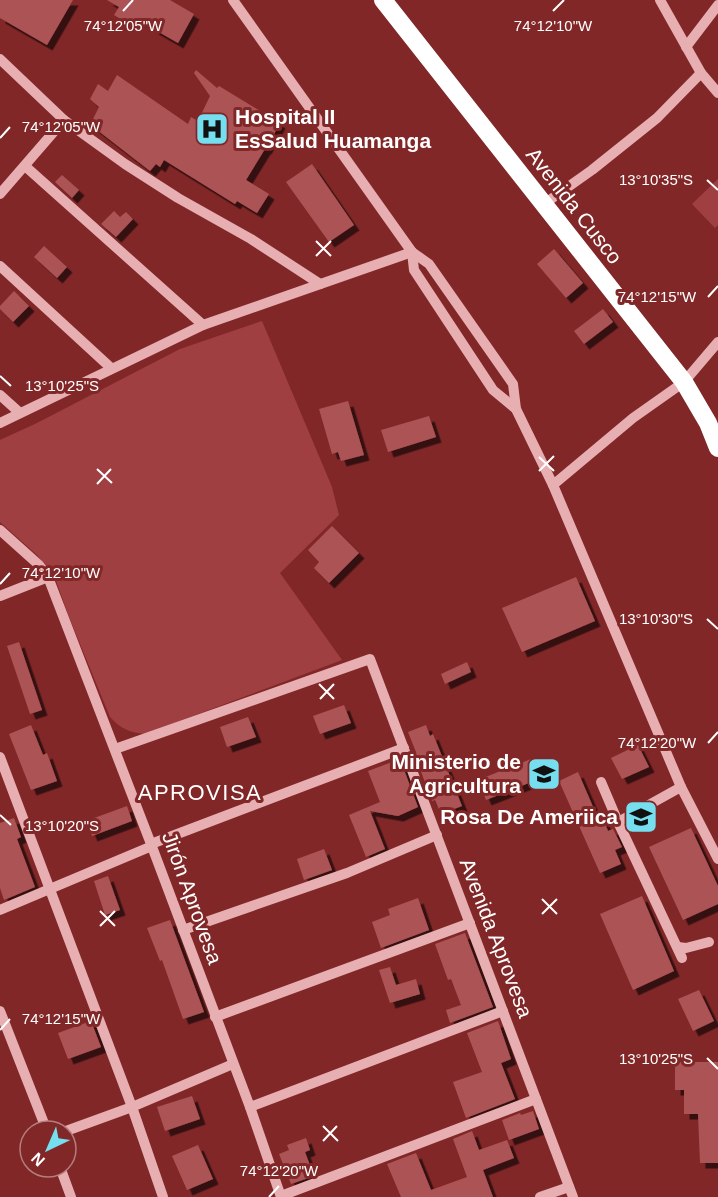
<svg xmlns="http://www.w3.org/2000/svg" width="718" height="1197" viewBox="0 0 718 1197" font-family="Arial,sans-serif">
<defs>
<filter id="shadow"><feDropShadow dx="5.5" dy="5.5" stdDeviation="0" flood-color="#0009"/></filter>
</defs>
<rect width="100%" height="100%" fill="#822728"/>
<g fill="#a03f41">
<polygon points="718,179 718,225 715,228 692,204"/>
<path d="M262,321L332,487L339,515L280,573L342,660L145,734C129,732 121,729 110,717L69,617L54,575L37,555L0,522V440L37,423L180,349Z"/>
</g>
<g fill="#ac5355" filter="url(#shadow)">
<polygon points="0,0 73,0 47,45 0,18"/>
<polygon points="107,0 170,0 194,14 178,43 136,19 132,26 114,15 119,7"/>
<polygon points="196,70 217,88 219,86 280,123 266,149 265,149 246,180 269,194 257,213 237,201 235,204 164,160 160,167 156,164 150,171 92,126 92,121 99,107 90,99 98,84 108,91 117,75 188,124 191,117 198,121 210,96 194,73"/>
<polygon points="312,164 354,225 329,242 286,182"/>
<polygon points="62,175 79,190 72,198 55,182"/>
<polygon points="114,211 120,217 126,212 133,219 116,237 101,224"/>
<polygon points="44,246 67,267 57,278 34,257"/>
<polygon points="554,249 583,283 566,298 537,264"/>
<polygon points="14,291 29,306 13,322 0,309 0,306"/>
<polygon points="603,309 613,322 584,344 574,331"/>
<polygon points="348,401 364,455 341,461 338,452 332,454 319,409"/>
<polygon points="429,416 436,437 388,452 381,430"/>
<polygon points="332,526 359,553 329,583 314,568 319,562 308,550"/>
<polygon points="576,577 595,621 522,652 502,608"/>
<polygon points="19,642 42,710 30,714 7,646"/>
<polygon points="467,662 471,672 445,684 441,674"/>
<polygon points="344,705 351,723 320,734 313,716"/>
<polygon points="248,717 256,737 227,747 220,727"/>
<polygon points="31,725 43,755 47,753 57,781 31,790 9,734"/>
<polygon points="426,725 430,736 433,734 462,806 441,814 435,800 432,801 414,753 416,752 408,732"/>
<polygon points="638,745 649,767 622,779 611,758"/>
<polygon points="400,759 418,807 398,816 370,811 385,849 366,857 349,815 380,802 368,771"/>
<polygon points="531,759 539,779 486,800 478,780"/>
<polygon points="578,772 597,816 599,815 601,819 603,818 608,831 613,829 622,847 615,850 621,864 600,873 559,781"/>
<polygon points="127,806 132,821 92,836 86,821"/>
<polygon points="14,818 21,837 17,839 35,887 4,900 0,888 0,823"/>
<polygon points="691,828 718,886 718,904 683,920 649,847"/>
<polygon points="324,849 332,870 304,880 297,859"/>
<polygon points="108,876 120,910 105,915 94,881"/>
<polygon points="642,896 674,971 633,990 600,914"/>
<polygon points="418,898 429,930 381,948 372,922 390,915 388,909"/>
<polygon points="170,920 204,1012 183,1019 162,960 160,961 147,928"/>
<polygon points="465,933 493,1007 450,1023 446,1010 461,1005 451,979 448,980 435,944"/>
<polygon points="390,967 396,985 416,979 420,994 390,1003 379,970"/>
<polygon points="699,990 714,1021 693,1031 678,999"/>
<polygon points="91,1021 101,1047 68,1059 58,1033"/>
<polygon points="498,1021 511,1059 501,1063 515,1099 466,1118 453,1082 482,1072 467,1033"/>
<polygon points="675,1062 718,1062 718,1163 700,1163 698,1114 684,1114 684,1090 675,1090"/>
<polygon points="192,1096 200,1119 165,1131 157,1107"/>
<polygon points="533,1111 539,1129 509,1140 502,1120 520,1113 521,1115"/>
<polygon points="472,1131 479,1150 507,1140 514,1158 483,1170 493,1197 401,1197 387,1164 416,1153 431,1190 467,1177 453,1139"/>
<polygon points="306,1138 310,1150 305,1152 314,1176 291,1184 279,1154 289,1150 287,1145"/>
<polygon points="198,1145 213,1179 187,1190 172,1156"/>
</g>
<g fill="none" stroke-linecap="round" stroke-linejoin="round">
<g stroke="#e7afb1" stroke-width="10">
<polyline points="233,0 412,252 429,264 513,384 516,409 553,485 681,787 718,859"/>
<polyline points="660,0 701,73 718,93"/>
<polyline points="686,47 718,5"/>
<polyline points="0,59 64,120 125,164 178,198 251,239 320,284"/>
<polyline points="25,166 203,325"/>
<polyline points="0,194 64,120"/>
<polyline points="544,204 592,170 657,118 701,73"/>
<polyline points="412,252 414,270 493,390 516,409"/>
<polyline points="0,266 111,368"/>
<polyline points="0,395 20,413"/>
<polyline points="0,423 203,325 412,252"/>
<polyline points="553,485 633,418 684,382 718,342"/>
<polyline points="0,530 39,565 48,577 151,844 250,1107 281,1197"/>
<polyline points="0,596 48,577"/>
<polyline points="115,749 370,659 573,1197"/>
<polyline points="0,757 132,1107 163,1197"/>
<polyline points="601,782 618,822 682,958"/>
<polyline points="618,822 681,787"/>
<polyline points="151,844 404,748"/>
<polyline points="0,910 152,846"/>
<polyline points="183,930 347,873 437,835"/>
<polyline points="678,947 686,948 709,942"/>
<polyline points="0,1011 47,1131"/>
<polyline points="215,1017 470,923"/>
<polyline points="250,1107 503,1011"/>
<polyline points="66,1131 132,1107 233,1064"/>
<polyline points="60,1167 71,1197"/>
<polyline points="281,1196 536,1099"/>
<polyline points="540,1197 569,1187"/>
</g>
<polyline stroke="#fff" stroke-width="18" points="383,0 684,382 708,423 718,448"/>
</g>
<path fill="none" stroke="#fff" stroke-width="2" d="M123,11L133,0M553,11L564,0M0,138L10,127M707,180L718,190M316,241L331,256M316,256L331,241M708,297L718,286M0,376L11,386M539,457L554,471M97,469L112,483M539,471L554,456M97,484L111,469M0,584L10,573M707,619L718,629M319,684L334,699M320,699L334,684M708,743L718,732M0,815L11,825M542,899L557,914M100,911L115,926M542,914L557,899M100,926L115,911M0,1030L10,1019M707,1058L718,1069M323,1126L338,1141M323,1141L337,1126M269,1197L279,1186"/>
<defs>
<symbol id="hospital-square" viewBox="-11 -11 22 22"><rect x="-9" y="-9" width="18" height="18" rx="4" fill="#75deef" stroke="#822728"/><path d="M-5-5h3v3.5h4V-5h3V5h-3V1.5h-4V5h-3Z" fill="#111"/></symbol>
<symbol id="school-square" viewBox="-11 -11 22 22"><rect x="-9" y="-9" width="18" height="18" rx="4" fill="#75deef" stroke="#822728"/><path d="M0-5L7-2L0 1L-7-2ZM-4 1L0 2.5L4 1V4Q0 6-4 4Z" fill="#111"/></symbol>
</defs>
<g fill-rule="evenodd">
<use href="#hospital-square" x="193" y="110" width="38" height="38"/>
<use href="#school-square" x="525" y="755" width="38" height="38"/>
<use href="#school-square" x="622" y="798" width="38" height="38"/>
</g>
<g text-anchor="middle" stroke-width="6" stroke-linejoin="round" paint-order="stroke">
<g font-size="21" font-weight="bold" fill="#fff" stroke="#822728" text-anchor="end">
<text x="235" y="124" text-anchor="start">Hospital II<tspan x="235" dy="24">EsSalud Huamanga</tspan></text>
<text x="521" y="769">Ministerio de<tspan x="521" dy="24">Agricultura</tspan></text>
<text x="618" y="824">Rosa De Ameriica</text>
</g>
<g font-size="21" fill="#fff" stroke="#822728">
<text transform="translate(574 206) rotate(52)" y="7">Avenida Cusco</text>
<text transform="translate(192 898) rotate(70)" y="7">Jirón Aprovesa</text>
<text transform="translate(496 938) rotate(69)" y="7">Avenida Aprovesa</text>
</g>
<g font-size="22" letter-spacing="1.5" fill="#fff" stroke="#822728">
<text x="200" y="800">APROVISA</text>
</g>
</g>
<g font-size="15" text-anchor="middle" fill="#fff" stroke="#822728" stroke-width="6" stroke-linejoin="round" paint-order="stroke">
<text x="123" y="31">74°12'05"W</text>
<text x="553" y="31">74°12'10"W</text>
<text x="61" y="132">74°12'05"W</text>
<text x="656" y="185">13°10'35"S</text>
<text x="657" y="302">74°12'15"W</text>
<text x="62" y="391">13°10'25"S</text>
<text x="61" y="578">74°12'10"W</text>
<text x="656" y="624">13°10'30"S</text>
<text x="657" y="748">74°12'20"W</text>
<text x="62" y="831">13°10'20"S</text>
<text x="61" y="1024">74°12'15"W</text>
<text x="656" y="1064">13°10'25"S</text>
<text x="279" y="1176">74°12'20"W</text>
</g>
<g transform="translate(48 1149) rotate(224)"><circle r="28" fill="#822728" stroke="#b47d7e" stroke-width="1.5"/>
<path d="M0-4.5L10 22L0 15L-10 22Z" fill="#75deef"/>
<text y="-9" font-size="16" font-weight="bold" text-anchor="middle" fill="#ffffff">N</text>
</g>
</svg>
